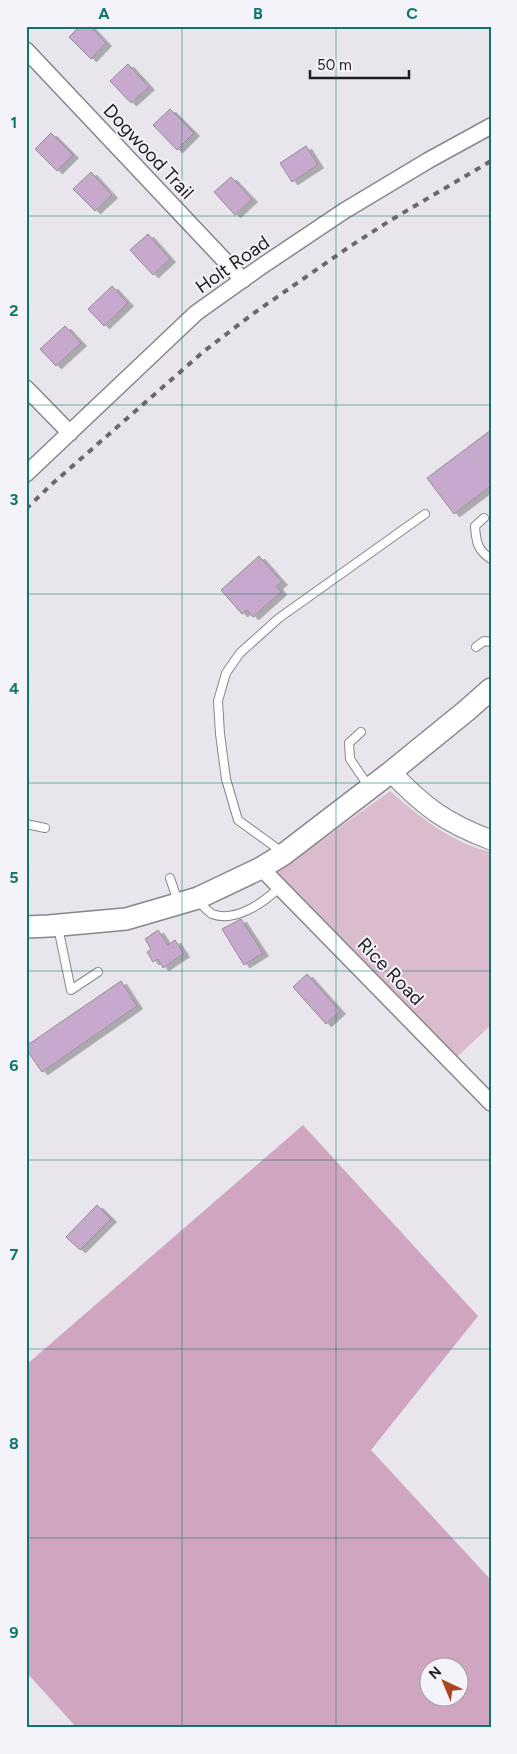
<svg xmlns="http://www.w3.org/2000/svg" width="517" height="1754" viewBox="0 0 517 1754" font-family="Figtree,sans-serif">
<defs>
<filter id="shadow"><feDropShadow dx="5.5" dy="3" stdDeviation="0" flood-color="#0004"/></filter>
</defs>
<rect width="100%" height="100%" fill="#e8e6ec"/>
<path fill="#dbbccf" d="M390,791C420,817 451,843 491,852V1025L457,1057L276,873Z"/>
<path fill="#d0a5c0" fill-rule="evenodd" d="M303,1125L478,1316L371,1450L491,1580V1728H77L26,1672V1365ZM430,1666H460V1696H430Z"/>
<g fill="#c8a9ce" stroke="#938e93" filter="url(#shadow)">
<polygon points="80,26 90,26 106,43 91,59 69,37"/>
<polygon points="128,64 149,87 131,103 110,81"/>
<polygon points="170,109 194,133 177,150 153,125"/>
<polygon points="51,133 73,155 57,171 35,149"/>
<polygon points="306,146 318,165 292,182 280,163"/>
<polygon points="91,172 112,195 95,211 73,189"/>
<polygon points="231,177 252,199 235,215 214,192"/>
<polygon points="148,234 170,259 153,275 130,250"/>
<polygon points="112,286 128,303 104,326 88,309"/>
<polygon points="65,326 81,343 56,366 40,349"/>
<polygon points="491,430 491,486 454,514 427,478"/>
<polygon points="259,556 282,582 277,586 281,592 253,617 247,610 242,614 221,590"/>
<polygon points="241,919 263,953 244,965 222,929"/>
<polygon points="158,930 168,945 175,940 184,954 163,968 158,959 153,962 147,952 151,949 145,939"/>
<polygon points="307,974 340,1011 326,1024 293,987"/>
<polygon points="121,981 137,1006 42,1072 26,1049 26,1046"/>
<polygon points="97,1205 111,1219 80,1250 66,1237"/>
</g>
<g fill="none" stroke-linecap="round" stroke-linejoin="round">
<defs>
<g id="service">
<path d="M484,518L475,526C476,541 477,550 491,559"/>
<polyline points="476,647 484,641 491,642"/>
<polyline points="361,732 349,743 350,759 369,787"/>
<polyline points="26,824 45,828"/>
<polyline points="282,852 238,820 226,779 220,734 218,701 226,673 240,653 279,618 425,514"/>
<polyline points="170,878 178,902"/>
<path d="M197,900C202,904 207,911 212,914C236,923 264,902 280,887"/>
<polyline points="58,927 71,990 98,972"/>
</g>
<g id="minor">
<polyline points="26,50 243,280"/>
<polyline points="26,388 70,433"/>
<polyline points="26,474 196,313 262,266 344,211 429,160 491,126"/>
<polyline points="261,868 491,1103"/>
</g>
<path id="tertiary" d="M391,772C424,807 446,823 491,840"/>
<polyline id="secondary" points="26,927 49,926 126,919 198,898 261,868 284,854 391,772 466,711 491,689"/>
</defs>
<use href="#service" stroke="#88868c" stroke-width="10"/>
<use href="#minor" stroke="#88868c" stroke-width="18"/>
<use href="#tertiary" stroke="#88868c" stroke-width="21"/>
<use href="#secondary" stroke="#88868c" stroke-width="24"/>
<use href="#service" stroke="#fff" stroke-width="8"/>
<use href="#minor" stroke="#fff" stroke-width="15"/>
<use href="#tertiary" stroke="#fff" stroke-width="19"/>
<use href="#secondary" stroke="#fff" stroke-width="21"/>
<polyline stroke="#6a686c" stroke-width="4" stroke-dasharray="6 6" stroke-linecap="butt" points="26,509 52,484 203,352 254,313 349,247 391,220 491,161"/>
</g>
<path fill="none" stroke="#0f766e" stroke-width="1" stroke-opacity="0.55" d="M182,26V1728M336,26V1728M26,216H491M26,405H491M26,594H491M26,783H491M26,971H491M26,1160H491M26,1349H491M26,1538H491"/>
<g text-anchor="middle" stroke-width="4" stroke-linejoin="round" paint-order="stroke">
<g font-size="19" fill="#1f1e21" stroke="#f5f3fa">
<text transform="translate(149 151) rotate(47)" y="7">Dogwood Trail</text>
<text transform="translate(232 264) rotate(-35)" y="7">Holt Road</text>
<text transform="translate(391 971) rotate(46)" y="7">Rice Road</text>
</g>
</g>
<rect width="517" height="1754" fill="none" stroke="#f5f3fa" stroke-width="55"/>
<g transform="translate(444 1682) rotate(316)"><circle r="24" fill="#f5f3fa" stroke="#9f9ea3"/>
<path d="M0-4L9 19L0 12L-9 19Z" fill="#ac451e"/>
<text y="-8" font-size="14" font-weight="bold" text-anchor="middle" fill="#1f1e21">N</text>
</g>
<path d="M310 70v8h99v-8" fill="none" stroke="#1f1e21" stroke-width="2.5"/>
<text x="317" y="70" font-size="15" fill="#1f1e21" stroke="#f5f3fa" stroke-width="4" paint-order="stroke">50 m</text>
<rect x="28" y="28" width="462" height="1698" fill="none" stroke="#0f766e" stroke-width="2"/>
<g font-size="16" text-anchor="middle" font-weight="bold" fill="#0f766e">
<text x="104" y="19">A</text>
<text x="258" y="19">B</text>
<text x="412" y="19">C</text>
<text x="14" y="128">1</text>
<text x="14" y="316">2</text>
<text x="14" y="505">3</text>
<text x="14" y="694">4</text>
<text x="14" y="883">5</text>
<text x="14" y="1071">6</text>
<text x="14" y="1260">7</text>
<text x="14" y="1449">8</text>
<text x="14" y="1638">9</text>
</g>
</svg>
